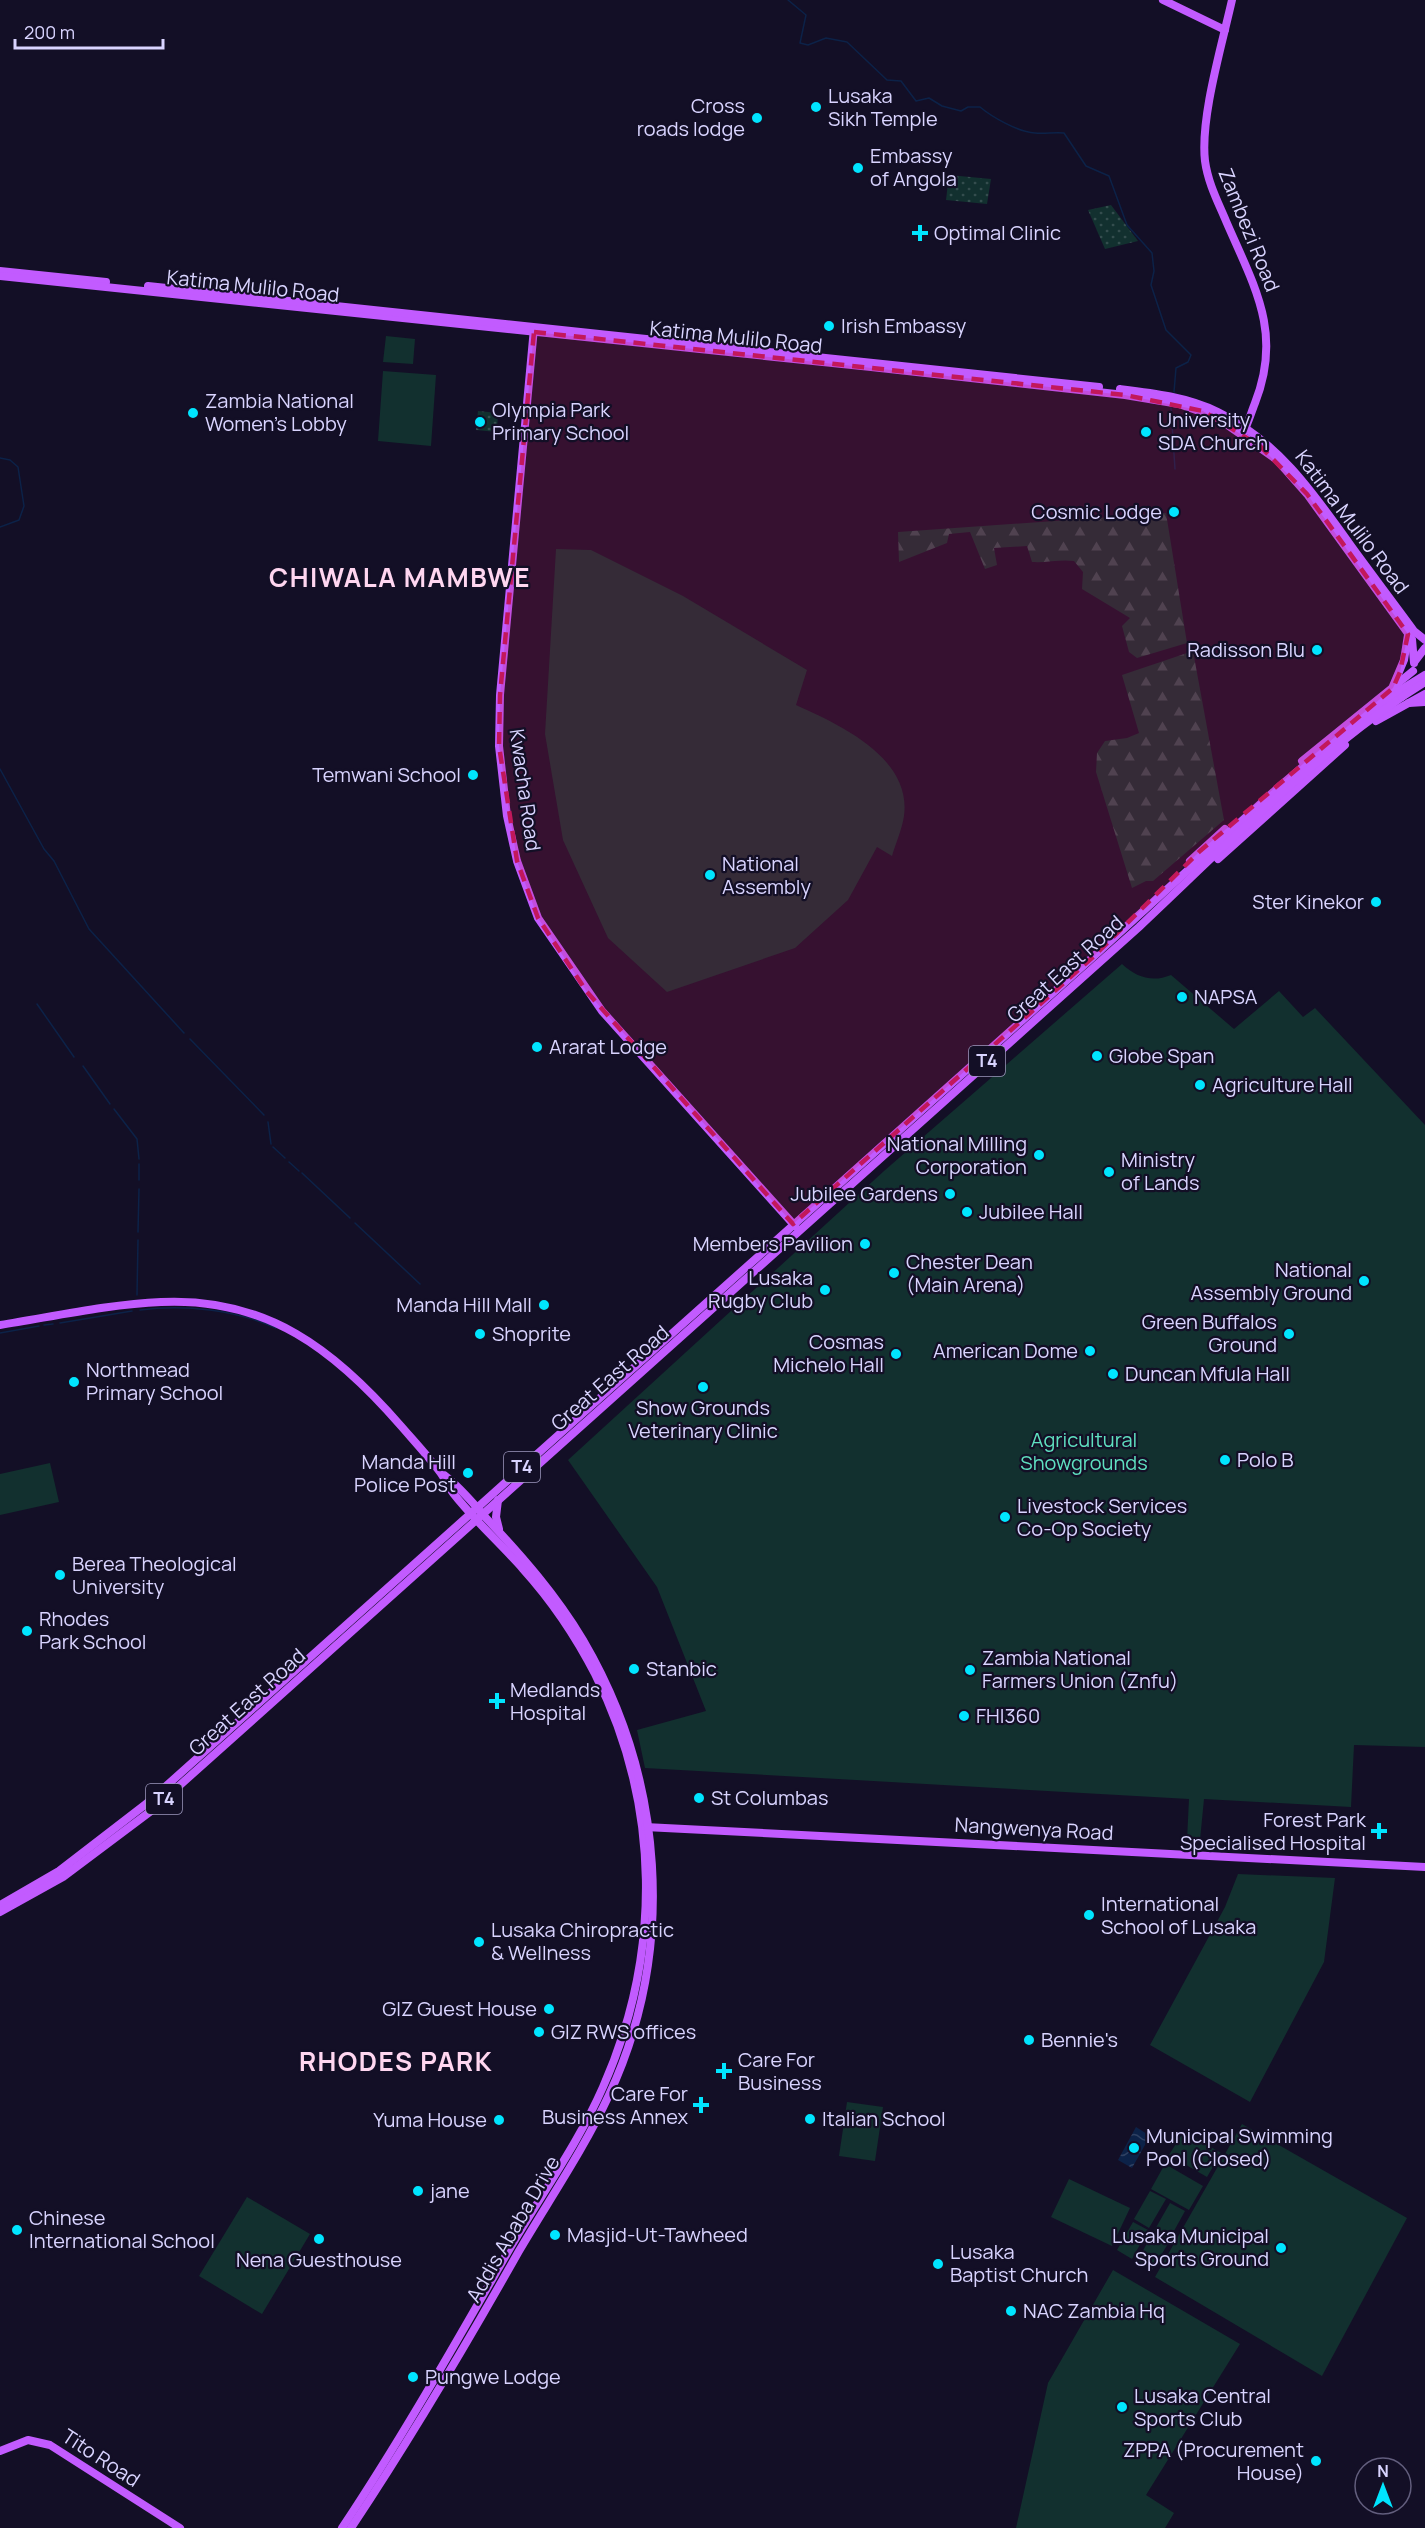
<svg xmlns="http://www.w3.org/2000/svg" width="1425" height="2528" viewBox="0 0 1425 2528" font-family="Manrope,sans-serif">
<defs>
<pattern id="grass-dots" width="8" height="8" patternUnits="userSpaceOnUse" patternTransform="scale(1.5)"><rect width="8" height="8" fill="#12302f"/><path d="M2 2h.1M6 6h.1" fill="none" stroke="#344d4e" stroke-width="1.8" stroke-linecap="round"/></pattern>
<pattern id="forest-firs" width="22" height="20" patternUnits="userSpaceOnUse" patternTransform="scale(1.5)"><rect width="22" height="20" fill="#12302f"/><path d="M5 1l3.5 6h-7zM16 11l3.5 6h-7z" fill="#344d4e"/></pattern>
<pattern id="water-waves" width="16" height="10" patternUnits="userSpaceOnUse" patternTransform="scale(1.5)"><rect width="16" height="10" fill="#0c2248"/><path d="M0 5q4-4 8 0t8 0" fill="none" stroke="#2f4163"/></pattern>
</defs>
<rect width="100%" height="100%" fill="#130f26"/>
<g fill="url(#grass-dots)">
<polygon points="949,175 991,179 987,204 946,200"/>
<polygon points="1111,205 1138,241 1105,249 1088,210"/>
<polygon points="478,411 498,413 497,432 476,430"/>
</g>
<g fill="url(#forest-firs)">
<path d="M1166,513L1187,643L1137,658L1129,652L1122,626L1130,618L1082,589L1083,572L1074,561C1060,559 1047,563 1032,562L1027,546L994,548L997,565L985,569L970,532L949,534L947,543L899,562L898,532Z"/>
<polygon points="1193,651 1224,820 1153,881 1146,881 1132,888 1096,772 1097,753 1105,741 1127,738 1139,733 1122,675"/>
</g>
<g fill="#12302f">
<polygon points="386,336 415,339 413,364 383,362"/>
<polygon points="383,371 436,375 431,446 378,441"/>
<path d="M556,549L591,550L683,596L807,670L796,705C838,724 912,757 904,816C902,829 896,843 892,856L877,847L848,900L795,948L667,992L608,938L563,840L545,734Z"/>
<path d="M1122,964C1136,977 1152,983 1171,975L1234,1029L1279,991L1303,1017L1315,1008L1425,1125V1747L1354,1745L1351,1807L1204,1799L1200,1840H1187L1189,1799L645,1768L637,1730L706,1711L657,1587L568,1460L884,1171Z"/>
<polygon points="50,1463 59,1502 0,1515 0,1474"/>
<polygon points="1238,1874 1335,1878 1324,1962 1250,2102 1150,2045 1225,1907"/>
<polygon points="847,2102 883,2107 875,2161 839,2156"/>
<polygon points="1242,2124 1407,2218 1322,2376 1155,2277"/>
<polygon points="1184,2131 1221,2153 1207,2177 1169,2155"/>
<polygon points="1165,2164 1203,2186 1189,2210 1151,2189"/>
<polygon points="1069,2179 1130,2208 1112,2246 1051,2217"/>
<polygon points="1150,2191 1166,2199 1149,2228 1134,2219"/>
<polygon points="247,2197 310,2234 262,2314 199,2276"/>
<polygon points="1170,2203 1185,2211 1169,2240 1154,2231"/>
<polygon points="1133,2222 1148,2230 1132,2259 1117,2250"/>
<polygon points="1153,2233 1169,2242 1152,2270 1137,2261"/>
<polygon points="1113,2270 1240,2344 1146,2495 1174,2513 1165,2528 1016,2528 1048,2383"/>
</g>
<polygon fill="url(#water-waves)" points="1136,2127 1150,2136 1132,2168 1118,2160"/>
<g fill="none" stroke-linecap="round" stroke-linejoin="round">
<g stroke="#0c2248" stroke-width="1.5">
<path d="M788,0L806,15L800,43L808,45L826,38L847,42L887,80L901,81L916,101L929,98L942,106L961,111L968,107H980C992,117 1018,132 1035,133C1045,134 1054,132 1064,133L1086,166L1109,176L1127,225L1152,253L1154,271L1151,285L1166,330L1191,355L1188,362L1176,368L1174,392"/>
<polyline points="1171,408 1175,469"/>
<polyline points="0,458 10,460 18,467 24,506 19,520 0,527"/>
<polyline points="0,769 44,849 54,861 89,929 184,1033"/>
<polyline points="37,1004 74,1057"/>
<polyline points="190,1039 264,1115"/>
<polyline points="83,1066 110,1104"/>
<polyline points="114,1109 137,1139 139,1159"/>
<polyline points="268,1122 271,1144"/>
<polyline points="273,1147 285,1158"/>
<polyline points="289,1162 299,1171"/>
<polyline points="139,1164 139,1180"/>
<polyline points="302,1173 350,1218"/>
<polyline points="355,1223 420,1284"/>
<polyline points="138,1232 139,1189"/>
<polyline points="137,1295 138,1240"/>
<path d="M140,1310C185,1304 236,1310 276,1328"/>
<polyline points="60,1323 132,1311"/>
<polyline points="44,1325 53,1324"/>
<polyline points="0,1333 39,1326"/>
</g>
<g stroke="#c25bff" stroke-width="8">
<polyline points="1163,0 1225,30"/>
<path d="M1232,0C1222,45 1200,118 1205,161C1208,183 1218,202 1226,221C1254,286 1283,332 1255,403C1251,413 1248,424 1243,433"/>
<polyline points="0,271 106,282"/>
<polyline points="0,276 871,367 1125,395 1179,404 1216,417 1277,460 1307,494 1412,639 1414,663"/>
<polyline points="148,286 1099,387"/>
<polyline points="534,328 500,695 499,746 507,816 517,861 538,918 602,1011 795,1226"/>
<path d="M1120,389C1153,393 1187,397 1218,412C1276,440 1312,491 1349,543C1370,572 1392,601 1414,631L1425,640"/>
<polyline points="1415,661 1425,648"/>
<polyline points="1393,686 1404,660 1408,635"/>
<polyline points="1409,703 1425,702"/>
<polyline points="1376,721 1425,694"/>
<polyline points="1302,761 1413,671"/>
<polyline points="1218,859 1345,745"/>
<polyline points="1190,861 1225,829"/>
<path d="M0,1325C51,1317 110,1304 161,1302C267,1297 335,1350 401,1426C414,1441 428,1456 440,1472C445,1479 448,1486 453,1493C474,1520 500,1543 523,1569C551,1600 576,1637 595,1674C661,1805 662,1954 603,2087C578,2144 540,2196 509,2250C455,2344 402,2438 342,2528"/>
<polyline points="498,1500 496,1517 499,1529"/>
<polyline points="645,1827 1425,1867"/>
<polyline points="0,1905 59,1871 146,1804 1093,957 1281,785 1350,727 1399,691"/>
<path d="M0,1912L63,1877L151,1811L1139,927C1224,847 1306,763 1402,697"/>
<polyline points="0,2451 28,2440 50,2445 180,2528"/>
<path d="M351,2528C411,2438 466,2345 519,2251C549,2200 584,2149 609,2095C677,1949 664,1778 583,1640C556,1595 522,1556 486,1518C473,1503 460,1487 444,1475"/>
</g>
<g stroke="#c25bff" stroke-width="8">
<polyline points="1399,691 1425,675"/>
<polyline points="1402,697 1425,682"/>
</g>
</g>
<path fill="#c2185b" fill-opacity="0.2" stroke="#c2185b" stroke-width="4.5" stroke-dasharray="12 8" stroke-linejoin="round" d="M534,332L1125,395L1203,411L1260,446L1307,494L1408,634L1400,672L1393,688L1200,851L1093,957L793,1224L587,992L538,918L517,861L499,746L500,695Z"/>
<g fill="#00e5ff" stroke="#130f26" stroke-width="2">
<circle cx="816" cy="107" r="6"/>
<circle cx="757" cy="118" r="6"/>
<circle cx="858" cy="168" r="6"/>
<path d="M917 224h6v6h6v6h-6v6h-6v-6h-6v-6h6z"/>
<circle cx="829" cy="326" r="6"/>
<circle cx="193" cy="413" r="6"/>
<circle cx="480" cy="422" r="6"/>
<circle cx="1146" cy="432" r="6"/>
<circle cx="1174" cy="512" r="6"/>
<circle cx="1317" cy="650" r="6"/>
<circle cx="473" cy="775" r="6"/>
<circle cx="710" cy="875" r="6"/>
<circle cx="1376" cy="902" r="6"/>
<circle cx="1182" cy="997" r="6"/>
<circle cx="537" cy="1047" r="6"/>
<circle cx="1097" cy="1056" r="6"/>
<circle cx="1200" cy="1085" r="6"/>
<circle cx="1039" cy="1155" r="6"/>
<circle cx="1109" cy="1172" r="6"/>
<circle cx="950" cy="1194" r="6"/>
<circle cx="967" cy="1212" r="6"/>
<circle cx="865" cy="1244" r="6"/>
<circle cx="894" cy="1273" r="6"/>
<circle cx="1364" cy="1281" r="6"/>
<circle cx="825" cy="1290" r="6"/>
<circle cx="544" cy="1305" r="6"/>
<circle cx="480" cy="1334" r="6"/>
<circle cx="1289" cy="1334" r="6"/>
<circle cx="1090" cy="1351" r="6"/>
<circle cx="896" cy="1354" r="6"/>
<circle cx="1113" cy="1374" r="6"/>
<circle cx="74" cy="1382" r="6"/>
<circle cx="703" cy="1387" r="6"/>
<circle cx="1225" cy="1460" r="6"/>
<circle cx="468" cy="1473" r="6"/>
<circle cx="1005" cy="1517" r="6"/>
<circle cx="60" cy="1575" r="6"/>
<circle cx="27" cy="1631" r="6"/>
<circle cx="634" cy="1669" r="6"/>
<circle cx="970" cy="1670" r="6"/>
<path d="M494 1692h6v6h6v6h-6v6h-6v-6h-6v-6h6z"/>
<circle cx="964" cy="1716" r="6"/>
<circle cx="699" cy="1798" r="6"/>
<path d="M1376 1822h6v6h6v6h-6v6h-6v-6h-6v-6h6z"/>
<circle cx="1089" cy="1915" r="6"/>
<circle cx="479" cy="1942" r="6"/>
<circle cx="549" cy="2009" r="6"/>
<circle cx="539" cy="2032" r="6"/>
<circle cx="1029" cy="2040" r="6"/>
<path d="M721 2062h6v6h6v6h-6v6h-6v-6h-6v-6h6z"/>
<path d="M698 2096h6v6h6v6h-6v6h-6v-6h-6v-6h6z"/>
<circle cx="810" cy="2119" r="6"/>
<circle cx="499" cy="2120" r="6"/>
<circle cx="1134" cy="2148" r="6"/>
<circle cx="418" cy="2191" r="6"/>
<circle cx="17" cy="2230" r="6"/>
<circle cx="555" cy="2235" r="6"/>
<circle cx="319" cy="2239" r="6"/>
<circle cx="1281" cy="2248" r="6"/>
<circle cx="938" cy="2264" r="6"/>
<circle cx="1011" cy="2311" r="6"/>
<circle cx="413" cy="2377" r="6"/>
<circle cx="1122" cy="2407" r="6"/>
<circle cx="1316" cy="2461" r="6"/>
</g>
<g text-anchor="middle" stroke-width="4.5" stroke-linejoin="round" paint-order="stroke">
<g fill="#130f26" stroke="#9e99be" stroke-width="1.5">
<rect x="969" y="1046" width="36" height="30" rx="4.5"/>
<rect x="504" y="1452" width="36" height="30" rx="4.5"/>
<rect x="146" y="1784" width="36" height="30" rx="4.5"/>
</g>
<g font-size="18" font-weight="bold" fill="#d9d4ff">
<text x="987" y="1067">T4</text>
<text x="522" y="1473">T4</text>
<text x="164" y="1805">T4</text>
</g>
<g font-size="20" fill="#d9d4ff" stroke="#130f26" text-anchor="start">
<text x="828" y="103">Lusaka<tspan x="828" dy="23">Sikh Temple</tspan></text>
<text x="745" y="113" text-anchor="end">Cross<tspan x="745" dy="23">roads lodge</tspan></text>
<text x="870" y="163">Embassy<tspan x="870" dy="23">of Angola</tspan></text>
<text x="934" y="240">Optimal Clinic</text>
<text x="841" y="333">Irish Embassy</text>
<text x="205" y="408">Zambia National<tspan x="205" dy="23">Women's Lobby</tspan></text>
<text x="492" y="417">Olympia Park<tspan x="492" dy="23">Primary School</tspan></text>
<text x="1158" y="427">University<tspan x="1158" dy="23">SDA Church</tspan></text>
<text x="1162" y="519" text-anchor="end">Cosmic Lodge</text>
<text x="1305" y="657" text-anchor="end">Radisson Blu</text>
<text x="461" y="782" text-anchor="end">Temwani School</text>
<text x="722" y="871">National<tspan x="722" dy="23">Assembly</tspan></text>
<text x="1364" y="909" text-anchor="end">Ster Kinekor</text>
<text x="1194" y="1004">NAPSA</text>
<text x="549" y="1054">Ararat Lodge</text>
<text x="1109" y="1063">Globe Span</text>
<text x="1212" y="1092">Agriculture Hall</text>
<text x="1027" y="1151" text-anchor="end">National Milling<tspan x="1027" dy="23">Corporation</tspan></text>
<text x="1121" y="1167">Ministry<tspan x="1121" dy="23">of Lands</tspan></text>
<text x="938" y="1201" text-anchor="end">Jubilee Gardens</text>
<text x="979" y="1219">Jubilee Hall</text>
<text x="853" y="1251" text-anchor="end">Members Pavilion</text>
<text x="906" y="1269">Chester Dean<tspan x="906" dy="23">(Main Arena)</tspan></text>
<text x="1352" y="1277" text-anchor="end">National<tspan x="1352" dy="23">Assembly Ground</tspan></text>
<text x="813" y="1285" text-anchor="end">Lusaka<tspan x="813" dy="23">Rugby Club</tspan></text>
<text x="532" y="1312" text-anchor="end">Manda Hill Mall</text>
<text x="1277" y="1329" text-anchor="end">Green Buffalos<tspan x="1277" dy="23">Ground</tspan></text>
<text x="492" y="1341">Shoprite</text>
<text x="884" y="1349" text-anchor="end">Cosmas<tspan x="884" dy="23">Michelo Hall</tspan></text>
<text x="1078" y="1358" text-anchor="end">American Dome</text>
<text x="86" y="1377">Northmead<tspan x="86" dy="23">Primary School</tspan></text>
<text x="1125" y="1381">Duncan Mfula Hall</text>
<text x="703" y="1415" text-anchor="middle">Show Grounds<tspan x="703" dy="23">Veterinary Clinic</tspan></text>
<text x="1237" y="1467">Polo B</text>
<text x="456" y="1469" text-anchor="end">Manda Hill<tspan x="456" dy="23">Police Post</tspan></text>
<text x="1017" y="1513">Livestock Services<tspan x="1017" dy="23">Co-Op Society</tspan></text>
<text x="72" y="1571">Berea Theological<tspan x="72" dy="23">University</tspan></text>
<text x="39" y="1626">Rhodes<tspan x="39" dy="23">Park School</tspan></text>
<text x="982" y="1665">Zambia National<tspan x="982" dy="23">Farmers Union (Znfu)</tspan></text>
<text x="646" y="1676">Stanbic</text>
<text x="510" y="1697">Medlands<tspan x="510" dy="23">Hospital</tspan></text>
<text x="976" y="1723">FHI360</text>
<text x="711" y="1805">St Columbas</text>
<text x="1366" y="1827" text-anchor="end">Forest Park<tspan x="1366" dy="23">Specialised Hospital</tspan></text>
<text x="1101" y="1911">International<tspan x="1101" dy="23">School of Lusaka</tspan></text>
<text x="491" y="1937">Lusaka Chiropractic<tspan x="491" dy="23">&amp; Wellness</tspan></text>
<text x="537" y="2016" text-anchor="end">GIZ Guest House</text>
<text x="551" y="2039">GIZ RWS offices</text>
<text x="1041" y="2047">Bennie's</text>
<text x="738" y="2067">Care For<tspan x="738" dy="23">Business</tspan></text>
<text x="688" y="2101" text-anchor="end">Care For<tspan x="688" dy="23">Business Annex</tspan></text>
<text x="822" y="2126">Italian School</text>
<text x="487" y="2127" text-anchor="end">Yuma House</text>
<text x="1146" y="2143">Municipal Swimming<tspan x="1146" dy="23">Pool (Closed)</tspan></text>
<text x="430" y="2198">jane</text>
<text x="29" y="2225">Chinese<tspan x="29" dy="23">International School</tspan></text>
<text x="567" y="2242">Masjid-Ut-Tawheed</text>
<text x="1269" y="2243" text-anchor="end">Lusaka Municipal<tspan x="1269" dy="23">Sports Ground</tspan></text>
<text x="950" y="2259">Lusaka<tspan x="950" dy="23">Baptist Church</tspan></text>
<text x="319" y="2267" text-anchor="middle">Nena Guesthouse</text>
<text x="1023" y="2318">NAC Zambia Hq</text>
<text x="425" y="2384">Pungwe Lodge</text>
<text x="1134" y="2403">Lusaka Central<tspan x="1134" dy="23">Sports Club</tspan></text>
<text x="1304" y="2457" text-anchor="end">ZPPA (Procurement<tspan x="1304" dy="23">House)</tspan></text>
</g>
<g font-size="20" fill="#d9d4ff" stroke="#130f26">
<text transform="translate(1249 230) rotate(68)" y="7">Zambezi Road</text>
<text transform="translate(253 286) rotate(6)" y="7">Katima Mulilo Road</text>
<text transform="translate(736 337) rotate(6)" y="7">Katima Mulilo Road</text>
<text transform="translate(1352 522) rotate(53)" y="7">Katima Mulilo Road</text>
<text transform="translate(525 790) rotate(82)" y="7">Kwacha Road</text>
<text transform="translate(1065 969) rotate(-42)" y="7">Great East Road</text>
<text transform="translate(610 1378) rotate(-41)" y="7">Great East Road</text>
<text transform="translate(247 1702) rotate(-42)" y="7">Great East Road</text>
<text transform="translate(1034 1829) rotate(3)" y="7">Nangwenya Road</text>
<text transform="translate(513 2229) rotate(-60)" y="7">Addis Ababa Drive</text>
<text transform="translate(101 2458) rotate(33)" y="7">Tito Road</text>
</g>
<g font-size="20" fill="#5fe0c0" stroke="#130f26">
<text x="1084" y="1447">Agricultural<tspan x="1084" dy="23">Showgrounds</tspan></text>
</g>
<g font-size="26" font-weight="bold" letter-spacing="1.5" fill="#ffd6f0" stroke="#130f26">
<text x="400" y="587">CHIWALA MAMBWE</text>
<text x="396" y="2071">RHODES PARK</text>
</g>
</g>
<g transform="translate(1383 2486)"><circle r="28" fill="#130f26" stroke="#625e7d" stroke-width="1.5"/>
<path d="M0-4.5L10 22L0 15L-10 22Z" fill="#00e5ff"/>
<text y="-9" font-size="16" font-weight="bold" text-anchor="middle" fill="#d9d4ff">N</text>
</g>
<path d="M15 39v9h148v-9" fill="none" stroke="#d9d4ff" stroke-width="3"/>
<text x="24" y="39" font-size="18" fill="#d9d4ff" stroke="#130f26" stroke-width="4.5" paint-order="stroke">200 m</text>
</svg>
